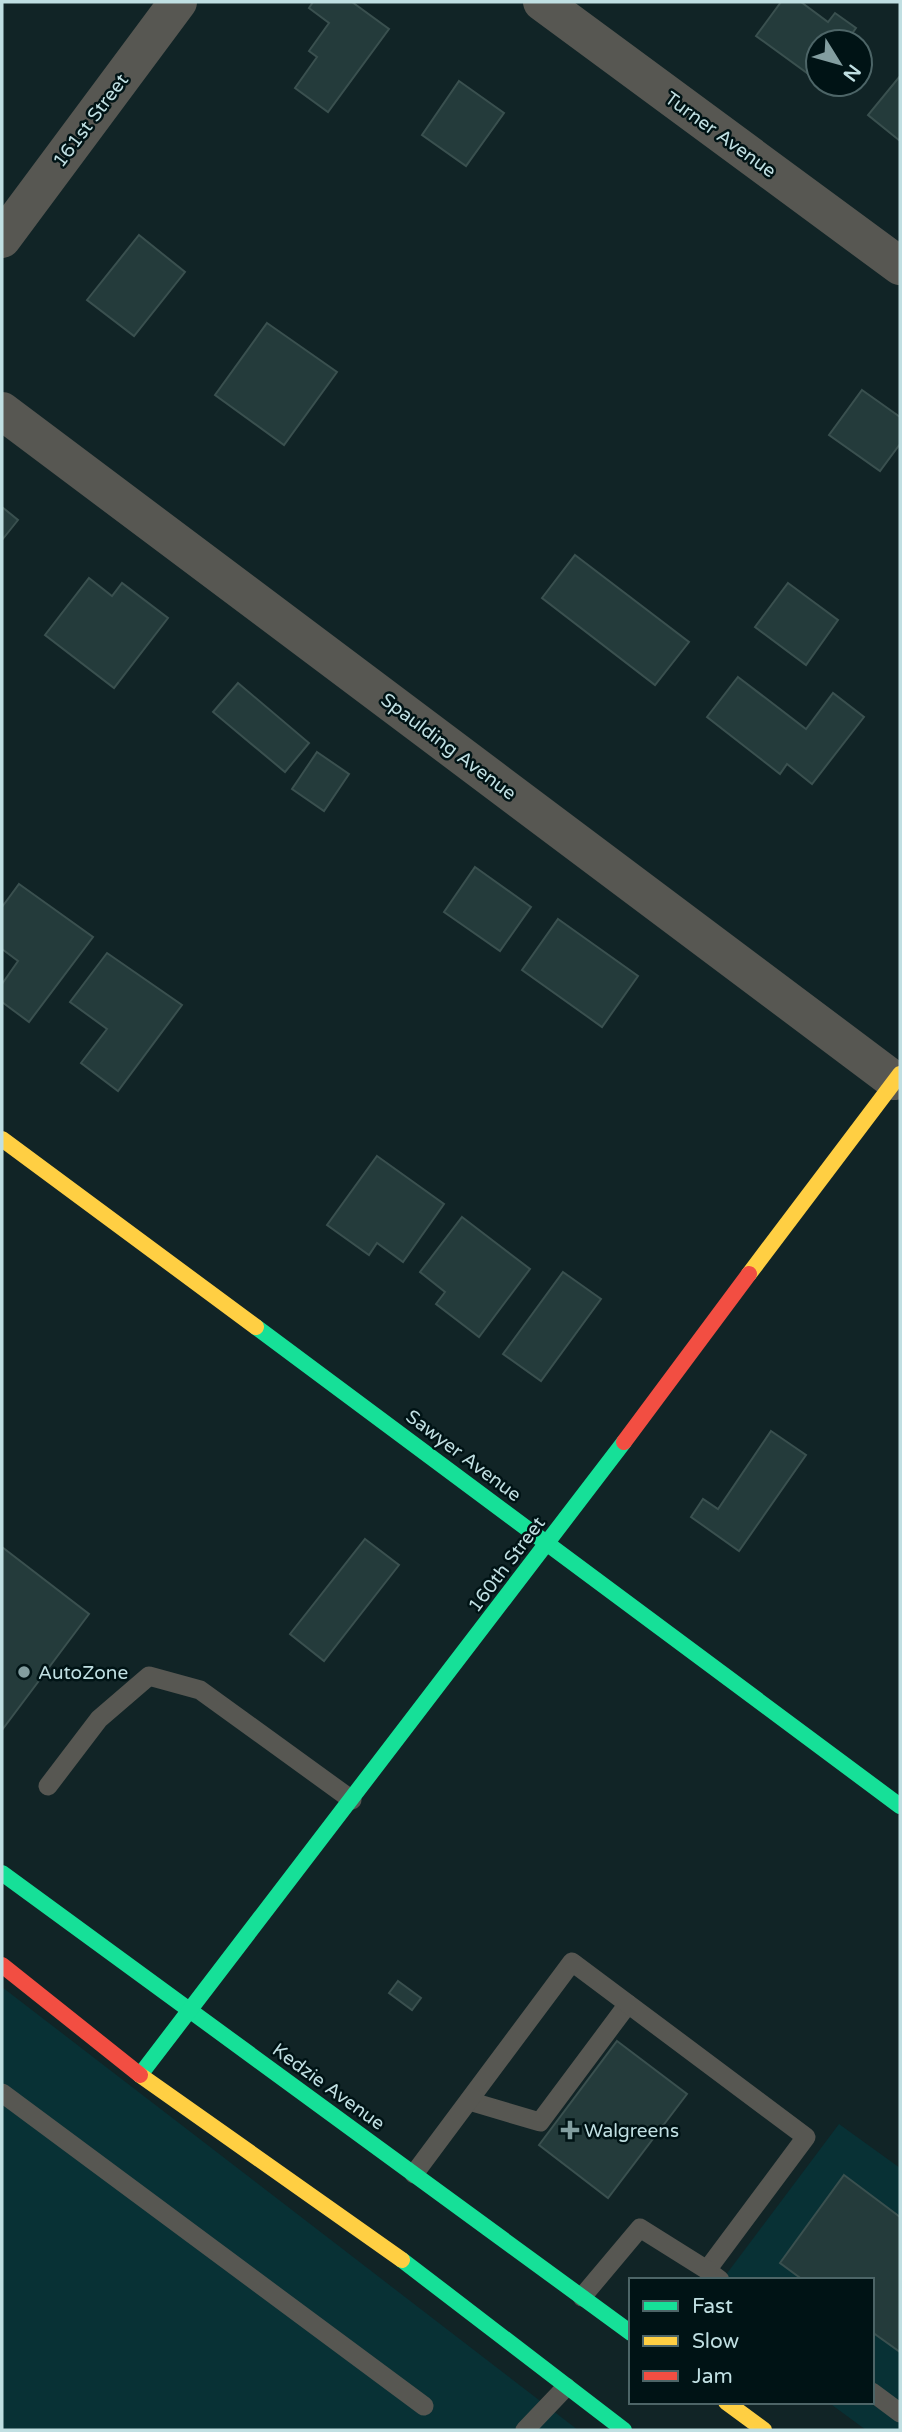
<svg xmlns="http://www.w3.org/2000/svg" width="902" height="2432" viewBox="0 0 902 2432" font-family="'Varela Round',sans-serif">
<rect width="100%" height="100%" fill="#112426"/>
<g fill="#083135">
<polygon points="2,1987 578,2430 2,2430"/>
<polygon points="839,2124 900,2168 900,2430 866,2430 828,2402 872,2402 872,2280 722,2280"/>
</g>
<g fill="#243b3b" stroke="#3a504f" stroke-width="2">
<polygon points="313,2 352,2 389,29 328,112 295,88 317,57 309,51 329,23 309,8"/>
<polygon points="781,2 801,2 828,22 835,13 856,28 846,42 818,42 818,81 756,36"/>
<polygon points="900,76 900,141 868,115"/>
<polygon points="459,81 504,113 466,166 422,135"/>
<polygon points="139,235 185,272 134,336 87,300"/>
<polygon points="267,323 337,372 284,445 215,395"/>
<polygon points="862,390 900,417 900,444 880,471 829,435"/>
<polygon points="2,507 18,520 2,540"/>
<polygon points="575,555 689,642 655,685 542,598"/>
<polygon points="89,578 112,596 122,583 168,618 114,688 45,635"/>
<polygon points="788,583 838,620 806,665 755,627"/>
<polygon points="738,677 806,729 833,693 864,717 812,784 787,764 780,774 707,717"/>
<polygon points="238,683 309,743 285,772 213,712"/>
<polygon points="317,752 349,774 324,811 292,789"/>
<polygon points="475,867 531,907 500,951 444,912"/>
<polygon points="19,884 93,937 29,1022 2,1002 2,984 18,961 2,949 2,907"/>
<polygon points="558,919 638,976 602,1027 522,970"/>
<polygon points="107,953 182,1005 118,1091 81,1063 107,1029 70,1002"/>
<polygon points="377,1156 444,1204 403,1262 377,1243 369,1255 327,1225"/>
<polygon points="462,1217 530,1269 479,1337 436,1304 445,1292 420,1272"/>
<polygon points="563,1272 601,1299 541,1381 503,1354"/>
<polygon points="771,1431 806,1455 739,1551 691,1517 703,1499 718,1509"/>
<polygon points="365,1539 399,1565 324,1661 290,1634"/>
<polygon points="2,1547 89,1614 2,1730"/>
<polygon points="398,1981 421,1998 412,2010 389,1993"/>
<polygon points="617,2041 687,2094 608,2198 539,2145"/>
<polygon points="844,2175 900,2217 900,2352 872,2332 872,2280 803,2280 780,2263"/>
</g>
<g fill="none" stroke-linecap="round" stroke-linejoin="round">
<g stroke="#575752" stroke-width="19">
<polyline points="48,1786 99,1719 149,1676 200,1690 352,1800"/>
<polyline points="2,2093 424,2406"/>
<polyline points="469,2101 540,2122 628,2004"/>
<polyline points="414,2174 572,1962 806,2137 707,2270 720,2280"/>
<polyline points="582,2297 640,2228 707,2270"/>
<polyline points="872,2392 900,2413"/>
<polyline points="525,2430 566,2387"/>
</g>
<g stroke="#575752" stroke-width="38">
<polyline points="542,2 900,266"/>
<polyline points="2,239 178,2"/>
<polyline points="2,411 895,1081"/>
</g>
<g stroke="#16e098" stroke-width="16">
<polyline points="256,1327 900,1806"/>
<polyline points="2,1873 631,2333"/>
<polyline points="140,2075 624,1442"/>
<polyline points="402,2260 624,2430"/>
</g>
<g stroke="#ffcf43" stroke-width="16">
<polyline points="2,1139 256,1327"/>
<polyline points="749,1274 900,1074"/>
<polyline points="140,2075 402,2260"/>
<polyline points="726,2402 764,2430"/>
</g>
<g stroke="#f24e42" stroke-width="16">
<polyline points="624,1442 749,1274"/>
<polyline points="2,1965 140,2075"/>
</g>
</g>
<g fill="#839ea0" stroke="#001315" stroke-width="2.5">
<circle cx="24" cy="1672" r="7"/>
<path d="M566.5 2119.5h7v7h7v7h-7v7h-7v-7h-7v-7h7z"/>
</g>
<g text-anchor="middle" stroke-width="5" stroke-linejoin="round" paint-order="stroke">
<g font-size="19" fill="#c0dfe2" stroke="#001315">
<text transform="translate(90 120) rotate(-53)" y="7">161st Street</text>
<text transform="translate(721 134) rotate(36)" y="7">Turner Avenue</text>
<text transform="translate(449 746) rotate(37)" y="7">Spaulding Avenue</text>
<text transform="translate(464 1455) rotate(37)" y="7">Sawyer Avenue</text>
<text transform="translate(506 1564) rotate(-53)" y="7">160th Street</text>
<text transform="translate(329 2086) rotate(36)" y="7">Kedzie Avenue</text>
</g>
<g font-size="19" fill="#c0dfe2" stroke="#001315" text-anchor="start">
<text x="38" y="1679">AutoZone</text>
<text x="584" y="2137">Walgreens</text>
</g>
</g>
<rect width="902" height="2432" fill="none" stroke="#c0dfe2" stroke-width="7"/>
<rect x="629" y="2278" width="245" height="126" fill="#001315" stroke="#4d6567" stroke-width="2"/>
<rect x="643" y="2301" width="35" height="10" fill="#16e098" stroke="#4d6567" stroke-width="2"/>
<text x="692" y="2313" font-size="21" fill="#c0dfe2">Fast</text>
<rect x="643" y="2336" width="35" height="10" fill="#ffcf43" stroke="#4d6567" stroke-width="2"/>
<text x="692" y="2348" font-size="21" fill="#c0dfe2">Slow</text>
<rect x="643" y="2371" width="35" height="10" fill="#f24e42" stroke="#4d6567" stroke-width="2"/>
<text x="692" y="2383" font-size="21" fill="#c0dfe2">Jam</text>
<g transform="translate(839 63) rotate(127)"><circle r="33" fill="#001315" stroke="#4d6567" stroke-width="2"/>
<path d="M0-5L12 26L0 18L-12 26Z" fill="#839ea0"/>
<text y="-10" font-size="19" font-weight="bold" text-anchor="middle" fill="#c0dfe2">N</text>
</g>
</svg>
